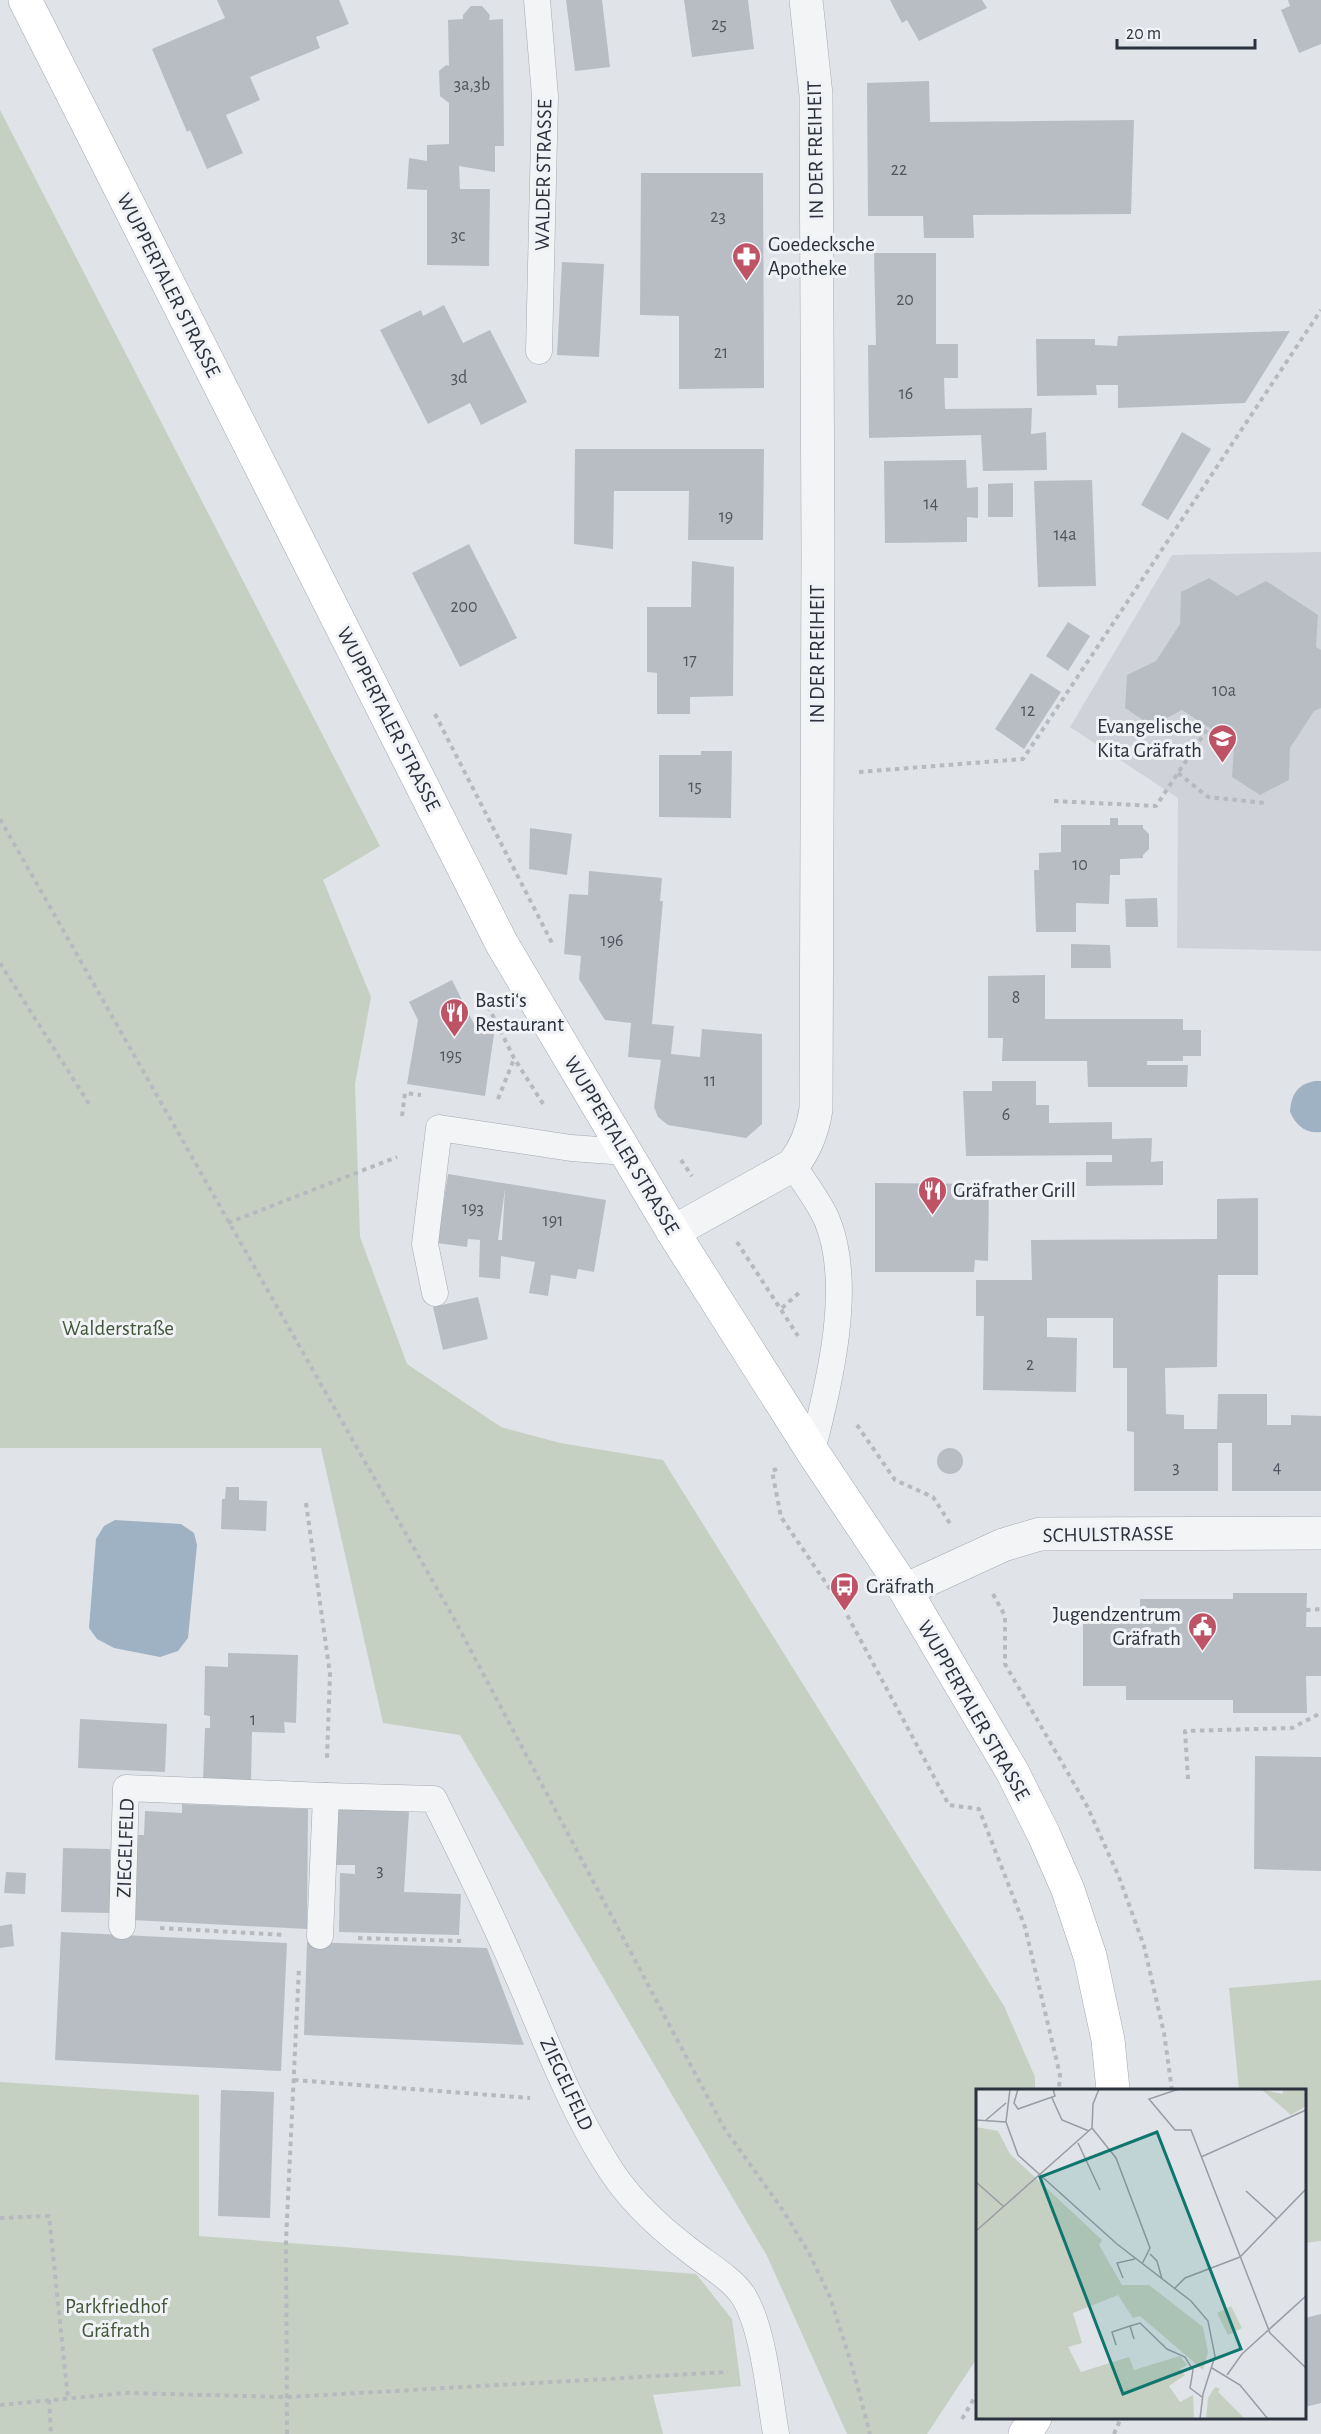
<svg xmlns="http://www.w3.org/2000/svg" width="1321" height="2434" viewBox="0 0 1321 2434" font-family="'Alegreya Sans',sans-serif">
<rect width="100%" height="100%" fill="#e0e3e8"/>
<polygon fill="#cfd3d9" points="1321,552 1321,951 1177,948 1178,798 1070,727 1172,555"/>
<g fill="#c6d0c2">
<polygon points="0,110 380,846 323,880 371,997 355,1084 360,1237 407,1364 501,1427 560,1443 663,1460 1004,2006 1035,2077 1035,2090 978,2090 977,2358 927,2434 847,2434 767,2256 460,1735 383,1723 321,1448 0,1448"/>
<polygon points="1321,1980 1321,2241 1305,2243 1304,2090 1239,2090 1229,1988"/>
<polygon points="0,2082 199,2095 199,2236 696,2274 732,2319 741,2386 653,2395 663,2434 0,2434"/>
</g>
<g fill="#9fb2c4">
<path d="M1315,1081H1321V1132C1305,1134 1296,1125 1290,1112C1291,1094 1298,1084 1315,1081Z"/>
<polygon points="115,1520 181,1524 194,1533 197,1545 188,1638 178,1651 160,1657 114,1648 97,1639 89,1628 96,1539 104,1526"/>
</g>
<g fill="#b8bdc4" fill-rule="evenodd">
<polygon points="217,0 339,0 349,24 316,37 320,48 250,77 260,100 226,115 243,153 207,169 190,130 187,132 152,49 225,18"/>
<polygon points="566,0 602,0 610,67 575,71"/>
<polygon points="684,0 748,0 754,49 692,57"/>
<polygon points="890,0 982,0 987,8 919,41 907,20 902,23"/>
<polygon points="1288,0 1321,0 1321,44 1299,53 1281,10 1290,6"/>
<polygon points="471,6 482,6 490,15 489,20 503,19 504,146 495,146 495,172 459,166 460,189 490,189 489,266 427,265 427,190 407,189 409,158 427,161 427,145 449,144 449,103 440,96 439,71 446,65 449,66 448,20 463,19 463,15"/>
<polygon points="929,81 930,122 1134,120 1131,214 973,215 974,238 924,238 923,216 868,216 867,83"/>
<polygon points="641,173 763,173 764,388 679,389 679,316 640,315"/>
<polygon points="874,253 936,253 936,344 958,344 958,378 944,378 945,409 1032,408 1031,434 1046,432 1047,470 983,471 981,435 869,438 868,345 876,345"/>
<polygon points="562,262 604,264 599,357 557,355"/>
<polygon points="444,305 463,343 490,330 527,402 481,425 470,403 428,424 380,330 421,310 423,316"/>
<polygon points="1290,331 1245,403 1118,408 1118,385 1096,385 1097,395 1037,396 1036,339 1095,339 1095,345 1117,346 1118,336"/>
<polygon points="1182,432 1211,449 1168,520 1141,505"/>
<polygon points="575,449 764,449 763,540 688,540 689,491 614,491 613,549 574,544"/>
<polygon points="966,460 967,488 978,487 978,518 967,517 967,542 885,543 884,461"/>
<polygon points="1092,480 1096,586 1038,587 1034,481"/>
<polygon points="1013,483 1013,517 988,517 988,484"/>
<polygon points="469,544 517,638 460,667 412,573"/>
<polygon points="692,561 734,567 733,696 690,697 690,714 657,714 657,673 647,672 647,607 691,607"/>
<polygon points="1209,578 1237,596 1266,581 1318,615 1316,647 1321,650 1321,708 1314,711 1290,748 1289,780 1260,795 1232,777 1234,744 1182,710 1152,726 1125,708 1127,675 1156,661 1180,624 1181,592"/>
<polygon points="1068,622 1090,636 1068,671 1046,656"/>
<polygon points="1031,673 1061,692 1024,749 995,729"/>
<polygon points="701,751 732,751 731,818 659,817 659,755 701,755"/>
<polygon points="1110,818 1118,818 1118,825 1143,825 1143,828 1149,834 1149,849 1143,855 1143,858 1120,859 1120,875 1110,875 1109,904 1076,903 1076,932 1036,932 1034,870 1039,870 1039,853 1061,852 1061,825 1110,825"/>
<polygon points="530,828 572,834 567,875 529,869"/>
<polygon points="589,871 662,878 660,901 663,901 652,1024 674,1026 671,1054 700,1057 702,1029 762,1034 762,1124 746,1138 668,1125 658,1117 654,1107 661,1060 628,1057 631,1023 605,1020 579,979 581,956 564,954 569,894 588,895"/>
<polygon points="1157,898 1158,927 1126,927 1125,899"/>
<polygon points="1071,944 1110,945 1111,968 1071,968"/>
<polygon points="1045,975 1045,1019 1183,1019 1183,1030 1201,1030 1201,1056 1183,1056 1183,1061 1147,1061 1147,1065 1188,1065 1187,1087 1088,1087 1087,1061 1002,1061 1003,1038 988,1038 988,976"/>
<polygon points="452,980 475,1026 495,1027 485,1096 407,1084 418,1020 409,1002"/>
<polygon points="992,1081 1036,1081 1036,1105 1049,1105 1049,1123 1112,1122 1112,1139 1152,1138 1151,1162 1163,1161 1163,1185 1086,1186 1086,1162 1112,1162 1112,1155 966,1156 963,1091 992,1091"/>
<path d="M448,1174L606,1200L594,1272L578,1269L576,1279L551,1275L548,1296L529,1293L535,1262L501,1256L500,1279L479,1277L480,1240L468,1239L467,1247L437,1243ZM505,1189L502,1240H498Z"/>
<polygon points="875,1183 989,1184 988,1261 975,1260 974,1272 875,1272"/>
<polygon points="1258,1198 1258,1275 1218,1275 1217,1367 1165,1368 1166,1414 1184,1415 1184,1429 1217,1429 1218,1394 1267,1394 1267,1425 1291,1425 1291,1415 1321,1416 1321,1491 1232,1491 1232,1443 1218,1443 1218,1491 1134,1491 1134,1432 1127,1431 1127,1368 1113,1368 1113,1318 1047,1318 1047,1337 1077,1338 1076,1392 983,1390 984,1316 976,1316 976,1280 1032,1280 1031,1240 1217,1239 1217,1199"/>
<polygon points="478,1297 488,1339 443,1350 433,1307"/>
<circle cx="950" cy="1461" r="13"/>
<polygon points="226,1487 239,1487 239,1500 267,1501 266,1531 221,1529 222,1499 225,1499"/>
<polygon points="1233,1593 1307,1593 1306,1627 1321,1627 1321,1676 1306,1676 1307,1713 1233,1713 1233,1700 1126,1700 1126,1686 1083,1686 1083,1618 1140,1618 1140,1599 1233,1599"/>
<polygon points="228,1653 298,1655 296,1723 284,1722 285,1733 252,1732 251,1781 203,1780 205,1728 210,1728 210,1716 204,1715 205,1666 228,1667"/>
<polygon points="80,1719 167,1724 165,1772 78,1768"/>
<polygon points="1255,1756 1321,1757 1321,1871 1254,1869"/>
<polygon points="182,1804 308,1809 307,1929 132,1920 137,1835 144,1835 145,1811 182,1813"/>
<polygon points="338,1809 409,1811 404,1892 461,1894 459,1935 339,1932 340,1873 355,1874 355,1865 336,1865"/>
<polygon points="63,1848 110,1849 110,1913 61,1912"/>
<polygon points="6,1872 26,1873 25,1894 4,1893"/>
<polygon points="12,1924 14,1946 0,1948 0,1926"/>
<polygon points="61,1932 287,1943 281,2071 55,2060"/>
<polygon points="307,1942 487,1948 524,2045 304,2035"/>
<polygon points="221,2090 274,2092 270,2218 218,2216"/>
<polygon points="1321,2314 1321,2403 1305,2407 1305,2318"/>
</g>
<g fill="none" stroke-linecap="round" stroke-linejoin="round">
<defs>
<g id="service">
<polyline points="537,0 545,96 539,351"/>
<path d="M793,1165C804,1183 819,1201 827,1220C854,1285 829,1384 812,1451"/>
<polyline points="435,1293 425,1244 439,1128 571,1148 626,1152"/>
<path d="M326,1796L434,1799C462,1856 491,1913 516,1972C544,2035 568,2102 605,2161C626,2197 656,2225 689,2250C706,2264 732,2278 744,2297C764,2331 769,2394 776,2434"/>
<polyline points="122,1926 126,1788 326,1796 320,1936"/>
</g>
<g id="minor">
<path d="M673,1232L793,1165C806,1148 813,1130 816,1109L818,555L816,95L806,0"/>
<polyline points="905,1590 1003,1545 1040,1534 1321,1533"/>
</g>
<g id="primary">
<polyline points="25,0 502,944 673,1232 812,1451 905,1590 1013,1773 1044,1835 1068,1890 1090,1956 1108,2040 1113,2090"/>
<polyline points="1025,2434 1035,2418"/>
</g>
</defs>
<use href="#service" stroke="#a6aab1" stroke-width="27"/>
<use href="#minor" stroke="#a6aab1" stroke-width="34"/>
<use href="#primary" stroke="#a1a8b2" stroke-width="34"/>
<g stroke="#b6babe" stroke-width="4" stroke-dasharray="4.5 4.5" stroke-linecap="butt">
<polyline points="435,714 553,945"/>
<polyline points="859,772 1023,759 1321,310"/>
<polyline points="1178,773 1208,797 1265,803"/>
<polyline points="1054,801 1156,806 1208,728"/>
<polyline points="0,819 452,1615 724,2128 782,2209 809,2253 830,2297 852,2366 870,2434"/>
<polyline points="0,963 89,1104"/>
<polyline points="488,1006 514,1058 545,1107"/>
<polyline points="498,1099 514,1059"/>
<polyline points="402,1116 405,1093 421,1095"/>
<polyline points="681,1160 692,1176"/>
<polyline points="228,1223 397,1157"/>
<polyline points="737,1242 798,1336"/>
<polyline points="782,1308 801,1291"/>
<polyline points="857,1425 895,1480 933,1497 951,1525"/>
<polyline points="777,1469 772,1471 781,1517 845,1611 949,1805 979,1809 1025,1927 1060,2075 1059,2090"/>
<polyline points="306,1503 330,1674 327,1758"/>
<polyline points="993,1594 1005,1616 1005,1664 1087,1806 1119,1877 1144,1946 1164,2033 1172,2090"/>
<polyline points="1306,1610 1321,1609"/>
<polyline points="1188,1779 1185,1731 1292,1728 1321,1713"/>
<polyline points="160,1928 284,1935"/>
<polyline points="358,1938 461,1941"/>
<polyline points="294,2080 530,2098"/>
<polyline points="0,2218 49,2216 68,2399"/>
<polyline points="49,2400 51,2434"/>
<polyline points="0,2405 125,2393 288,2397 728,2372"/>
<polyline points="962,2419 978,2392"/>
<polyline points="287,2434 286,2240 299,1967"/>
<polyline points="1114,2434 1121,2418"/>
</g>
<use href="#service" stroke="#f2f4f6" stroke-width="26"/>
<use href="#minor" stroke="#f2f4f6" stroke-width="33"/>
<use href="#primary" stroke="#fff" stroke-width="33"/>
</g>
<defs>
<symbol id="pharmacy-pin" viewBox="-11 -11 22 30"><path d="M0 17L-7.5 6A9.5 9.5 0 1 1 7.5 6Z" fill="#bf5366" stroke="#f0f2f5"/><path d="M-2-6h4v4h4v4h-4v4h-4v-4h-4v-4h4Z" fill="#fff"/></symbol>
<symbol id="school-pin" viewBox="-11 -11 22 30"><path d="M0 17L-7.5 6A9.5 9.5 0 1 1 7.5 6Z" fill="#bf5366" stroke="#f0f2f5"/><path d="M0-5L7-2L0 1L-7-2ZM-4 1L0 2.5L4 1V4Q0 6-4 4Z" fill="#fff"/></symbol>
<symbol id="restaurant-pin" viewBox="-11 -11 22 30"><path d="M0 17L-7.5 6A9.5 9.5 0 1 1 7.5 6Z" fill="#bf5366" stroke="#f0f2f5"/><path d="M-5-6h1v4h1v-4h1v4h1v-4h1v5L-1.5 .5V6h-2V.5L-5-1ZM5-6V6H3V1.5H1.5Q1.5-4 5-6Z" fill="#fff"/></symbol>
<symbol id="bus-pin" viewBox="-11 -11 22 30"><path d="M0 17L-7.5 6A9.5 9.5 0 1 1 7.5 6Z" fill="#bf5366" stroke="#f0f2f5"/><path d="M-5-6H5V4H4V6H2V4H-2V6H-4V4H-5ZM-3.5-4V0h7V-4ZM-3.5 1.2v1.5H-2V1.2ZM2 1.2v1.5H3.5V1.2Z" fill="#fff"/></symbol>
<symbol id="civic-pin" viewBox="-11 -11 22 30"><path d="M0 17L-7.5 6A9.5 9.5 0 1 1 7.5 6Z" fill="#bf5366" stroke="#f0f2f5"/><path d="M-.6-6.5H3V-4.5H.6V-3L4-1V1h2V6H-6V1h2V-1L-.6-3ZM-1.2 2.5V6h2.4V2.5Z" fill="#fff"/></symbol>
</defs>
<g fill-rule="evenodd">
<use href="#pharmacy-pin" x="730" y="240" width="33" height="45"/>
<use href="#school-pin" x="1206" y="722" width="33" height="45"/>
<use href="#restaurant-pin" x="438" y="996" width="33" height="45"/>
<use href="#restaurant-pin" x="916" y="1174" width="33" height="45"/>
<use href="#bus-pin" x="828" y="1570" width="33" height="45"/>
<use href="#civic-pin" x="1186" y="1610" width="33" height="45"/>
</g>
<g text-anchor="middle" stroke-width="6" stroke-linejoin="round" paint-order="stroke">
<g font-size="18" fill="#4e555f">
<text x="719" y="30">25</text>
<text x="472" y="90">3a,3b</text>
<text x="899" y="175">22</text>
<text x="718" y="222">23</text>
<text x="458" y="241">3c</text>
<text x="905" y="305">20</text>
<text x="721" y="358">21</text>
<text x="459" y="383">3d</text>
<text x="906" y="399">16</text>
<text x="931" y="509">14</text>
<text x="726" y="522">19</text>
<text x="1065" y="540">14a</text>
<text x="464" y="612">200</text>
<text x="690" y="666">17</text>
<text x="1224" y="696">10a</text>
<text x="1028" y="716">12</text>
<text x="695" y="792">15</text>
<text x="1080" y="870">10</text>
<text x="612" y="946">196</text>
<text x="1016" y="1003">8</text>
<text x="451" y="1061">195</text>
<text x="710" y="1086">11</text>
<text x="1006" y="1120">6</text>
<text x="473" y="1214">193</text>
<text x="553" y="1226">191</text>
<text x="1030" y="1370">2</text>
<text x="1176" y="1473">3</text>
<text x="1277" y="1473">4</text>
<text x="253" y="1725">1</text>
<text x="380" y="1876">3</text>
</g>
<g font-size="21" fill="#2b323d" stroke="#f0f2f5">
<text transform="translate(815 150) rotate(-91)" y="7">IN DER FREIHEIT</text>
<text transform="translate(543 175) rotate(-89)" y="7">WALDER STRASSE</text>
<text transform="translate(169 285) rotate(63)" y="7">WUPPERTALER STRASSE</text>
<text transform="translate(817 654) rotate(-90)" y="7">IN DER FREIHEIT</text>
<text transform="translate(389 719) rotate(63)" y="7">WUPPERTALER STRASSE</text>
<text transform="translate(622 1145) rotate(59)" y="7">WUPPERTALER STRASSE</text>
<text transform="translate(1108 1534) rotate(-1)" y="7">SCHULSTRASSE</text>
<text transform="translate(974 1710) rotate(60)" y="7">WUPPERTALER STRASSE</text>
<text transform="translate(125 1848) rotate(-88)" y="7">ZIEGELFELD</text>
<text transform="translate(567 2084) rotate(65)" y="7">ZIEGELFELD</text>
</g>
<g font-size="21" fill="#2b323d" stroke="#f0f2f5" text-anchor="start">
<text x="768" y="251">Goedecksche<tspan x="768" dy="24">Apotheke</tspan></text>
<text x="1202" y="733" text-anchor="end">Evangelische<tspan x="1202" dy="24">Kita Gräfrath</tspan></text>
<text x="475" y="1007">Basti‘s<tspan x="475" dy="24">Restaurant</tspan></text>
<text x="953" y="1197">Gräfrather Grill</text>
<text x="866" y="1593">Gräfrath</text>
<text x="1181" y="1621" text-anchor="end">Jugendzentrum<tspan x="1181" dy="24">Gräfrath</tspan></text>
</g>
<g font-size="21" fill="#405739" stroke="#f0f2f5">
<text x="118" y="1335">Walderstraße</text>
<text x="116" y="2313">Parkfriedhof<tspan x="116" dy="24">Gräfrath</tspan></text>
</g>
</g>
<g transform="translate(976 2089)">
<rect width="330" height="330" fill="#e0e3e8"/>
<path d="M285,0L306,5L308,0L330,1V17L315,26ZM0,38L22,42L34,65L126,151L123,156L146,196H173L227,238L232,263L227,281L164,227L157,229L142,206L97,224L106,254L92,258L105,283L153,268L158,281L204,267L211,276L204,280L209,286L193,297L204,313L217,306L218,330H0ZM255,217L266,239L252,246L241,224ZM239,298L244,300L242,303L269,330H230L232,309Z" fill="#c6d0c2"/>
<path fill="none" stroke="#989ca4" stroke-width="1.5" d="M34,0L30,33L42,66L141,155L215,212L232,232L239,267L227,305L224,330M42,0L38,14L42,20L79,7L77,0M123,0L117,15L116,39L140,69L174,159L166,175M203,0L173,10L199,41H215L294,244L330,279M76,9L86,31L113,42M0,31L30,33M10,31L30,14M102,54L124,101M225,68L330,21M0,93L27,117M270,102L301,130M0,142L116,39M174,165L181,172L186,190M147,189L141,174L159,170M199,199L209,189L264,168L330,100M154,237L164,234L191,260L209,268L217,281L214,299L226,308M140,256L136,243L154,237L158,250M236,279L264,296L292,330M251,286L266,265L330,207"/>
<path fill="#0f766e" fill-opacity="0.15" stroke="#0f766e" stroke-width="3" d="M181,43L265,260L147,305L64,88Z"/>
<rect width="330" height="330" fill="none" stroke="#2b323d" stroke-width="3"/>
</g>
<path d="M1117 39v9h138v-9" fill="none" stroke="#2b323d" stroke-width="3"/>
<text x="1126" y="39" font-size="18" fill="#2b323d" stroke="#f0f2f5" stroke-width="4.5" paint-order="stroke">20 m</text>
</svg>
